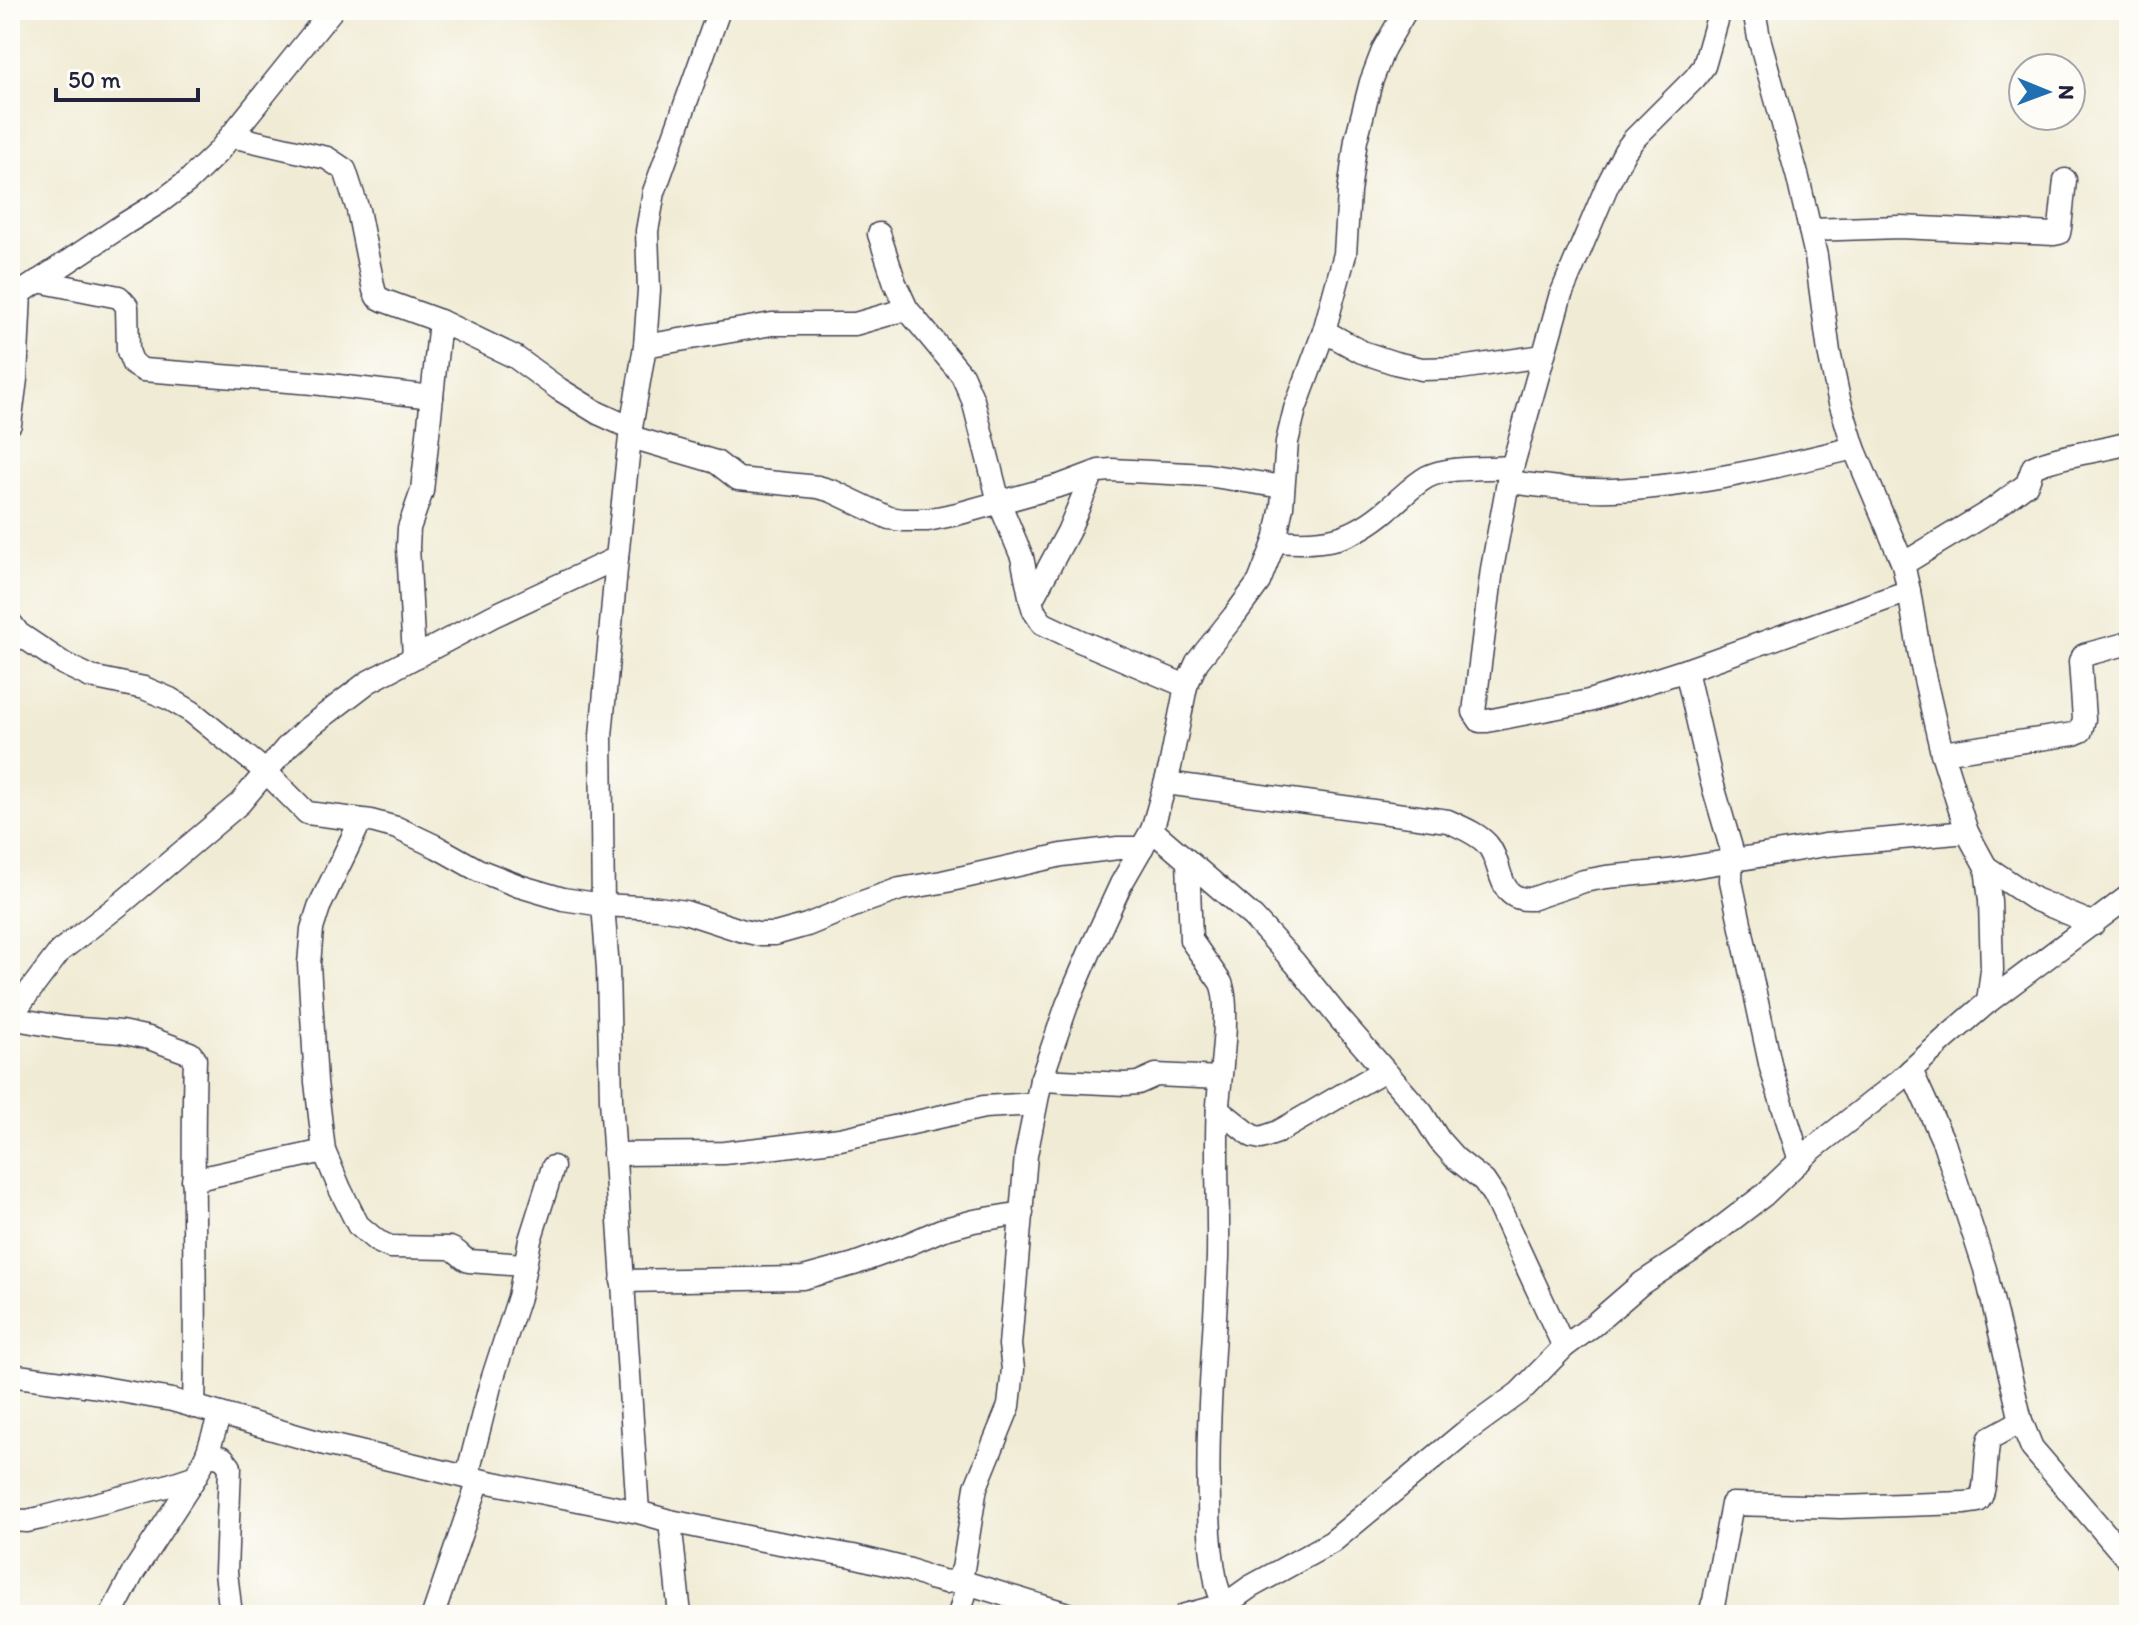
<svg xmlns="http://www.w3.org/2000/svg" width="2139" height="1625" viewBox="0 0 2139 1625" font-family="Itim,sans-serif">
<rect width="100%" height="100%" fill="#fdfcf7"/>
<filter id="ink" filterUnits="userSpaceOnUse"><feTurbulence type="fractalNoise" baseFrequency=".0125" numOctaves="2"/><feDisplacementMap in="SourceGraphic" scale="16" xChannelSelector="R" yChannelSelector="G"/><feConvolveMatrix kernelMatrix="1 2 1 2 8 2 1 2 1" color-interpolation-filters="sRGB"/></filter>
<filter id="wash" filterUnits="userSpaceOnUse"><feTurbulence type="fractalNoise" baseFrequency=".006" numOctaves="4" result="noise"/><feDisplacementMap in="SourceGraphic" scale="32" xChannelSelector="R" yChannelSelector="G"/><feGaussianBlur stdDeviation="1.8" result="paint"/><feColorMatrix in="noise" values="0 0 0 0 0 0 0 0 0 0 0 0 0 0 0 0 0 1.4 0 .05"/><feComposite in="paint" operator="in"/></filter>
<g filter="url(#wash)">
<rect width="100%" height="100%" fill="#f0ebd4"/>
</g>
<g filter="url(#ink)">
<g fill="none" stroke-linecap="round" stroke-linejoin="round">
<defs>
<g id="street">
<polyline points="1720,10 1704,66 1695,78 1634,139 1625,151 1607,186 1560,297 1508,482 1492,569 1474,712 1480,721 1487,721 1589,701 1686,670 1909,591"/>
<polyline points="1754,10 1759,38 1798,178 1816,256 1829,352 1839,399 1854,448 1903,564 1909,591 1921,662 1942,753 1967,832 1986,867 1990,901 1992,970 1988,1002"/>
<polyline points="231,136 327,158 345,170 358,210 374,290 377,297 385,301 440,321 515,357 559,389 598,413 631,428"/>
<polyline points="1810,230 1900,227 2054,234 2059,233 2060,228 2065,180"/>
<polyline points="879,234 895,283 907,309 962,375 973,400 999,502 1022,557 1031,601 1034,611 1042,623 1080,641 1186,686"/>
<polyline points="38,281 119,297 127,306 128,351 133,364 143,370 313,383 432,397"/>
<polyline points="10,300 126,223 160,202 187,182 218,152 332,10"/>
<polyline points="1324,331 1362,352 1395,363 1422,369 1460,368 1543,356"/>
<polyline points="645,346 772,324 855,324 907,309"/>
<polyline points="10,424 16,379 20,293"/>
<polyline points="631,437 716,462 738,479 818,487 832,491 889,518 903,520 927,520 957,514 1062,485 1099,471 1112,470 1207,475 1283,487"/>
<path d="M1508,482C1542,486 1578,491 1612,490C1693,487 1775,467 1854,448"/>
<path d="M1275,541C1324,545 1351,541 1389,508C1401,498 1413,485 1427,477C1448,466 1488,469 1512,467"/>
<path d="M1903,564L1992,510L2027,484L2033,467C2063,454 2098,452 2129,443"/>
<polyline points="1031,601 1068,532 1092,475"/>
<polyline points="10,622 19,634 64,664 91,677 144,688 170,699 192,712 266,772 307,813 371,821 397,828 437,847 478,870 519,886 563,899 603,905 658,908 685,912 740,930 757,934 775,934 807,925 863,902 900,889 942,882 1062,855 1118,848 1142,848"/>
<polyline points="414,657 408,547 409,528 422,491 440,321"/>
<polyline points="1686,670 1711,779 1732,851 1731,881 1771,1068 1800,1161"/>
<polyline points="1942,753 2074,734 2081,731 2084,719 2080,661 2084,655 2129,643"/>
<path d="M1166,783L1448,821C1460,827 1477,833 1487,844C1504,863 1495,901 1531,899L1584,881L1606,877L1668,871L1825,845L1967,832"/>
<path d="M361,820L319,907L312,929L309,964L316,1082L324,1151L340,1189L358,1225L377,1241L390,1247L450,1248C459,1251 461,1258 469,1261L524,1265"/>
<polyline points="1152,830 1253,917 1295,963 1339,1018 1422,1113 1439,1140 1455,1158 1484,1181 1494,1196 1564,1347"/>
<path d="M1188,861L1191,940L1221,983C1231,1006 1220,1077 1218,1105C1215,1155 1219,1207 1218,1257C1215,1339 1206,1420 1209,1502C1209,1528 1211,1555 1216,1581C1218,1594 1226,1602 1225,1615"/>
<polyline points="1986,867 2034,899 2094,924"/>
<polyline points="10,1017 60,951 123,902 240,803 286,748 304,731 368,682 493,616 617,558"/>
<path d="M10,1018L66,1028L121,1032L149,1038L190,1053L195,1059C191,1175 197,1291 194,1407"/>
<polyline points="1911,1070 1944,1143 1985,1269 2021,1421 2032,1448 2129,1561"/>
<polyline points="1041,1080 1125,1084 1138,1083 1156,1075 1220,1078"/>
<polyline points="1218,1109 1252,1136 1261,1138 1278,1132 1383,1071"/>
<polyline points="614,1154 724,1153 776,1147 840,1139 984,1107 1035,1104"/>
<polyline points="193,1180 324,1151"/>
<polyline points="622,1281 803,1278 854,1264 904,1246 941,1230 974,1221 1022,1213"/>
<polyline points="10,1375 92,1386 172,1400 325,1444 479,1480 638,1512 670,1521 757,1539 853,1556 910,1570 930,1578 946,1582 957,1580 1071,1615"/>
<polyline points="207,1454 223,1458 230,1467 226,1572 231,1615"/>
<polyline points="467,1477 490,1386 519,1297 530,1240 553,1167"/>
<polyline points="638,1512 611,1099 608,969 603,905 601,736 617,558 631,428 645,346 649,290 647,231 654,192 719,10"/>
<polyline points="10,1520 27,1521 41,1518 166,1486 196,1476"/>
<polyline points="670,1521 680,1615"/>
<polyline points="957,1580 963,1569 976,1487 1009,1406 1013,1369 1010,1345 1026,1155 1041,1080 1067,1005 1091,949 1121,884 1152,830 1170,767 1186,686 1197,662 1234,616 1259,582 1275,541 1282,506 1287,442 1295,409 1324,331 1345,254 1349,192 1356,140 1371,82 1384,48 1406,10"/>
<polyline points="111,1615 133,1573 196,1476 207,1454 220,1414"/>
<polyline points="433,1615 479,1480"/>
<polyline points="959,1615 968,1583"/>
<polyline points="1185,1615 1226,1604 1250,1587 1332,1542 1464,1433 1519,1393 1564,1347 1591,1327 1642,1283 1691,1251 1764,1195 1810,1151 1899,1081 1946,1038 1988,1002 2129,896"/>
<path d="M1709,1615L1714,1601L1732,1504L1841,1507L1965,1503C1966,1503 1977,1501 1978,1501C1988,1494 1984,1451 1990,1438L2021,1421"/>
</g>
</defs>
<use href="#street" stroke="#414052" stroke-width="25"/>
<use href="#street" stroke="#fff" stroke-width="22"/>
</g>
</g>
<rect width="2139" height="1625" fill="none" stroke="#fdfcf7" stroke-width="40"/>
<g transform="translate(2047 92) rotate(91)"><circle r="38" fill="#fdfcf7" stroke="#a5a5ac" stroke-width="2"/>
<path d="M0-6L14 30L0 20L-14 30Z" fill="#1f6fb2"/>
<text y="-12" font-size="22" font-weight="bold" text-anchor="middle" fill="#22223b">N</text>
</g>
<path d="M56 88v12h142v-12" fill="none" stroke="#22223b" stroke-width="4"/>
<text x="68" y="88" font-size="24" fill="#22223b" stroke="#fdfcf7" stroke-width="6" paint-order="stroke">50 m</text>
</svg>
